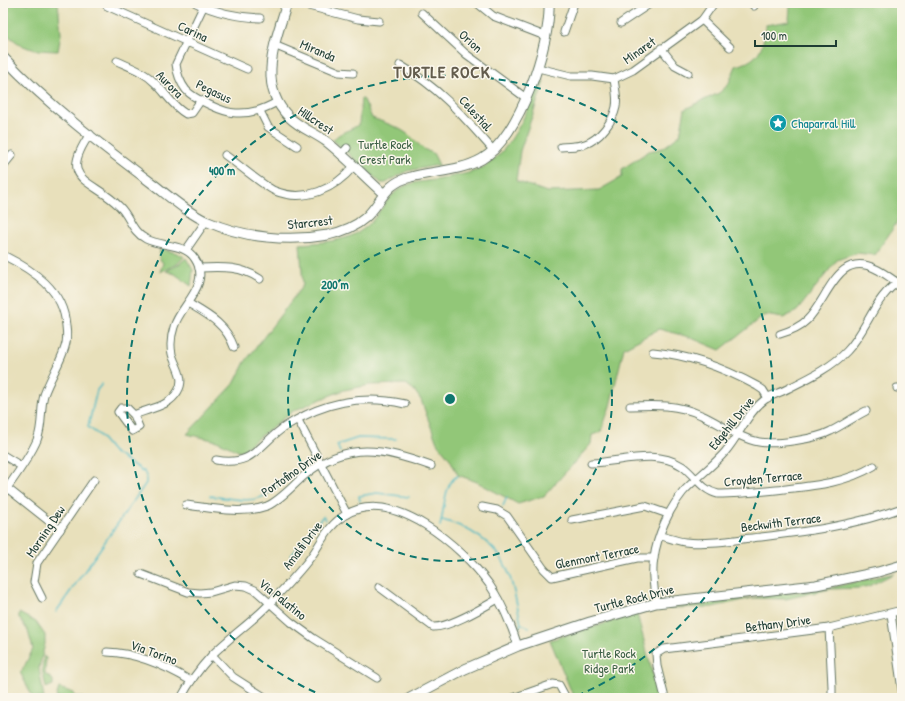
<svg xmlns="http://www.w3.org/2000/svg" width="905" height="701" viewBox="0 0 905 701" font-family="'Patrick Hand',sans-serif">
<rect width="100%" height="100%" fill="#fbf7ec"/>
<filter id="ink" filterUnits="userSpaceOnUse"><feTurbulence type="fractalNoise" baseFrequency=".025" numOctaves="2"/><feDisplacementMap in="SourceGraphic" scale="8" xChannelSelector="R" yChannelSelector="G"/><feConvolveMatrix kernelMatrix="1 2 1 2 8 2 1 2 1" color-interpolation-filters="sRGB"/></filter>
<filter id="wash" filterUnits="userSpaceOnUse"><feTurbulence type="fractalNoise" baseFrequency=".012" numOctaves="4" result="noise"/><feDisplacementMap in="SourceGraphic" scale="16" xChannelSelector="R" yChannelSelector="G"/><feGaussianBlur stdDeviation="0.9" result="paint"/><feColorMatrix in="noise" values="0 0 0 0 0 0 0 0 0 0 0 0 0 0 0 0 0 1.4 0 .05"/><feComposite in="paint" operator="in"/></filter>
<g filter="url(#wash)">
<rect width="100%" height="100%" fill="#e8e0bb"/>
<g fill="#92c778" stroke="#588256">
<path d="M3,3H58L61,34L58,51C29,50 25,50 3,31Z"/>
<path d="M788,3H902V215L875,255L857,253L837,260L797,311L783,318L765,315L720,350L689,337L659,329L624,348L610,406L601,432L592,435L591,444L544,496L518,504L477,482L458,475L450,459L437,443L421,400L414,390L406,384L370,385L344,390L326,397L293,411L240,452L217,441L187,434L234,384L245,362L303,285L300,244C323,242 354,242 371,222C381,211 387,197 401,188C414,180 430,182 445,178C456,175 469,174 480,169C511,153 526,113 539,83L544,82L520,151L516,181L547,192L599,190L622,177V169L649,151L663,148L680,135L685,109L719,93L728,85L736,66C760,60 763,48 766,25L789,21L790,6Z"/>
<path d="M361,98L364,100L372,118C383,122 396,126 406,133C417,140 419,149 433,153L439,165L407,171L386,183H381L333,140C340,131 351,131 359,124Z"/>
<polygon points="160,249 177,253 184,257 177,264 160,272 163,263 159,258"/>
<polygon points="186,258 193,270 191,286 175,274 166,271 178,265"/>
<polygon points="895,573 869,586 860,588 830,589 786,599 753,598 712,607 668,608 829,588"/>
<polygon points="19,613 36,622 45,635 45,644 39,668 44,698 33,698 20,672 22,671 33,649 28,631 19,618"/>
<polygon points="637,614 659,698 574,698 550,640"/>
<polygon points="44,656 46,658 45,674 53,680 53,685 46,688 42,669"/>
<polygon points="59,688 74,693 74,696 83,698 56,698"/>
</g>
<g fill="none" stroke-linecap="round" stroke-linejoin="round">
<g stroke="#4bb9c4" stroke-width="1.5">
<polyline points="340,452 337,445 358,438 396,439"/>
<path d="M210,496C254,501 261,507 292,471L296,475"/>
<polyline points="360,501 359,496 377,493 409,497"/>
<polyline points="503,506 507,497"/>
<path d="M442,520C467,526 497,544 507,569C514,586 517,606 521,624L519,627"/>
<path d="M440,526C444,513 444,481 458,476"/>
<polyline points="291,556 323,516 326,520"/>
<polyline points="56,612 146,483 146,476 144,472 113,452 99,435 88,427 97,390 102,384"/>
<polyline points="521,624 529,627"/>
</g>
</g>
</g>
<g filter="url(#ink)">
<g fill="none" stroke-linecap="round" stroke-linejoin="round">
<defs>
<g id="street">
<path d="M196,3C217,13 237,17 260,18"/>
<path d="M205,3L176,64C177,74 180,82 186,90C194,99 224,113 236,113C252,114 264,109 277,102"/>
<polyline points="297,3 358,19 379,21"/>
<polyline points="477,3 493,16 545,36"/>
<polyline points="751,3 754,6"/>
<polyline points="107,6 247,69"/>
<polyline points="422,13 466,54 526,98"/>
<polyline points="702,20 730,47"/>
<polyline points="621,23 651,3"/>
<polyline points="564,32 574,3"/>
<polyline points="274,45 339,72 353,73"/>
<polyline points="661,48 675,66 688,73"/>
<path d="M117,61C130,67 145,72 155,83C166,93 173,107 186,114L192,113L201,100"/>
<path d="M400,65C441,89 463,116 494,151"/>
<polyline points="538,68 571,76 592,76 614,79 633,70 702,20 714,3"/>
<polyline points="260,111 268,127 297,146"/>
<path d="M90,134C56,183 94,179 120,207C130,217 132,232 146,239C162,247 185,243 195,259C212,285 180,305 174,327C171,336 170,345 172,354C175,366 186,378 178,391C169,407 150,408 134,415L127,408H121L118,412L132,431L139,427L134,415"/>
<path d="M561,147C569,146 578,147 585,144C600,139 613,121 616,107C618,97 615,88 614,79"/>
<path d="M225,155C238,164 262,185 275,191C305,203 335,189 354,166"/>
<polyline points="341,155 347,148"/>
<polyline points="3,166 12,155"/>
<polyline points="186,250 206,221"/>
<path d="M3,255C33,270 64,290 66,326C67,333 67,341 65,347C60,364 50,378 44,395C40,409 43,426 37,440C30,457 14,478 3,494"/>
<path d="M199,268C223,267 241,266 260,279"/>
<path d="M188,303C208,315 226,324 234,347"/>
<path d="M780,334C790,331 800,327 807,320C828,300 837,249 876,269C883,272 890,278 897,282"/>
<path d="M653,352C691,355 724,368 757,386L763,390L768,398"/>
<polyline points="897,388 902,388"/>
<path d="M630,406C655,405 678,404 701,415C720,423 738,438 759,442C776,445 816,439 831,431C843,425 854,417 866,411"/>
<polyline points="298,420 347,514"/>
<polyline points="3,455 21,466"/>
<path d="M216,460C255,467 258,444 286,426C323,402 361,394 405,404"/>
<path d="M591,463C621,462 655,449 682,466C695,475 701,490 718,494C738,494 757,492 776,490C811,486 844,484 874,466"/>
<polyline points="7,488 60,530"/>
<path d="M186,505C211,508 242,515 267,506C281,500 293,485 305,475C347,440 384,449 431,466"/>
<polyline points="482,507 497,510 507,516 544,569 552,577 637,558 654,558"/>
<polyline points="572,520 645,506 668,514"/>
<path d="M661,536C669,538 677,541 685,542C709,545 737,539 761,537C810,531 856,525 902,508"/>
<polyline points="141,574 188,592 200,593 211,592 235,585 246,586 255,590 291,622 313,638 377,678"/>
<path d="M379,587L433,627C449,628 484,607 498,599"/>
<polyline points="42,598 34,582 37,563 94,480"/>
<path d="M656,603C654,588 651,572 654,558C657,536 669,509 683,492C696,478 712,467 725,452C740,435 747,412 767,398C774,394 782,392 789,388C809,378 832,367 847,351C868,329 875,294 902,280"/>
<polyline points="891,614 902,690"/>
<polyline points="829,628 832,687 832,696 830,698"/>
<path d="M107,652C137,653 166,666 191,681"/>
<polyline points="212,655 233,677 266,698"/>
<path d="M181,698C189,683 199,669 211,656C229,637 253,622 271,602C285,587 301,571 313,554C323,539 329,525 345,515C393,486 462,547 489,584C502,603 511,624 518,646"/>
<polyline points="513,698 553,684 559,685 566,698"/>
<polyline points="665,698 657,666 656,654 664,649 829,628 902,610"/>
</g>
<g id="secondary">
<path d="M287,3C276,40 256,85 289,117C300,128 315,133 327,142C347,158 364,176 383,193"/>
<path d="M3,57C48,105 101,145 153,184C170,197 189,214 208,222C245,238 289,242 328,235C341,232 355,227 365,218C382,203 384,183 411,177C434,171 461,171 482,159C519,138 551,44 549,3"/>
<polyline points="410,698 465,669 518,646 590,622 656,603 816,585 878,572 902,565"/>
</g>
</defs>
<use href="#street" stroke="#657663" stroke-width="9"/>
<use href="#secondary" stroke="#657663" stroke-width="11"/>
<use href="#street" stroke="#fff" stroke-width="7"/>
<use href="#secondary" stroke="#fff" stroke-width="9"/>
</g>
</g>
<g fill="none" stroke="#0f766e" stroke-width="2" stroke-dasharray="7 5">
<circle cx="450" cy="399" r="162"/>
<path d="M326 697A323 323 0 1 1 574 697"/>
</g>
<defs>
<symbol id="sight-disc" viewBox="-11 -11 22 22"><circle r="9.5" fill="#0f9aa8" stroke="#fbf7ec"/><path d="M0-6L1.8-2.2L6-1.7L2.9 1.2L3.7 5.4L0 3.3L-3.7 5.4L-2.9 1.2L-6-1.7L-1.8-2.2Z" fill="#fff"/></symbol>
</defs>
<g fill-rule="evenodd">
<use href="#sight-disc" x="768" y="113" width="20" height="20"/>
</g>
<g text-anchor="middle" stroke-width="3" stroke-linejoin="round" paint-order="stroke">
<g font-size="13" fill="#1f3d34" stroke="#fbf7ec">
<text transform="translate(193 31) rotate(25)" y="5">Carina</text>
<text transform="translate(471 41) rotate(42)" y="5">Orion</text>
<text transform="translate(318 50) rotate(23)" y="5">Miranda</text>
<text transform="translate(639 50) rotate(-35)" y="5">Minaret</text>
<text transform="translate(170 84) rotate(46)" y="5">Aurora</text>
<text transform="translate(214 91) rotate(26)" y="5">Pegasus</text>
<text transform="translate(476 113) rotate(48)" y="5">Celestial</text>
<text transform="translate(316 120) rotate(34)" y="5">Hillcrest</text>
<text transform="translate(310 222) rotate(-6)" y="5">Starcrest</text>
<text transform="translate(731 423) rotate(-51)" y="5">Edgehill Drive</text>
<text transform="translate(291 473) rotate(-35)" y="5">Portofino Drive</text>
<text transform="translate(763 478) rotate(-5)" y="5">Croyden Terrace</text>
<text transform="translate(781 522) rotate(-7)" y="5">Beckwith Terrace</text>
<text transform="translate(45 531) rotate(-56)" y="5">Morning Dew</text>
<text transform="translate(302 545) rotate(-53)" y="5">Amalfi Drive</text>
<text transform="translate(597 556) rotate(-11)" y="5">Glenmont Terrace</text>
<text transform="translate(634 598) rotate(-14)" y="5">Turtle Rock Drive</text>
<text transform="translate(283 599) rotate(39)" y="5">Via Palatino</text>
<text transform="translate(778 623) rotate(-7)" y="5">Bethany Drive</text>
<text transform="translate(154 652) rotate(20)" y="5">Via Torino</text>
</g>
<g font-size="13" fill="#0d838f" stroke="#fbf7ec" text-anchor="start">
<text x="791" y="128">Chaparral Hill</text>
</g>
<g font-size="13" fill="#3c6045" stroke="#fbf7ec">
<text x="385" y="149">Turtle Rock<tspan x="385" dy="15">Crest Park</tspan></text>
<text x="609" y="658">Turtle Rock<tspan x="609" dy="15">Ridge Park</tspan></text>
</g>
<g font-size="17" font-weight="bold" letter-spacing="1" fill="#635c4d" stroke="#fbf7ec">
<text x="442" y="78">TURTLE ROCK</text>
</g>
</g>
<circle cx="450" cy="399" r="6" fill="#0f766e" stroke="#fbf7ec" stroke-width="2"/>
<g font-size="12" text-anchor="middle" font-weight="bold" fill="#0f766e" stroke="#fbf7ec" stroke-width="3" stroke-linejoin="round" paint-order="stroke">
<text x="222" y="175">400 m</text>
<text x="335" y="289">200 m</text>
</g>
<rect width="905" height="701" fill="none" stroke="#fbf7ec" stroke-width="16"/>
<path d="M755 40v6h81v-6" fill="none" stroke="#1f3d34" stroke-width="2"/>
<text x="761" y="40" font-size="12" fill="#1f3d34" stroke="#fbf7ec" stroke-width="3" paint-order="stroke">100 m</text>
</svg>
